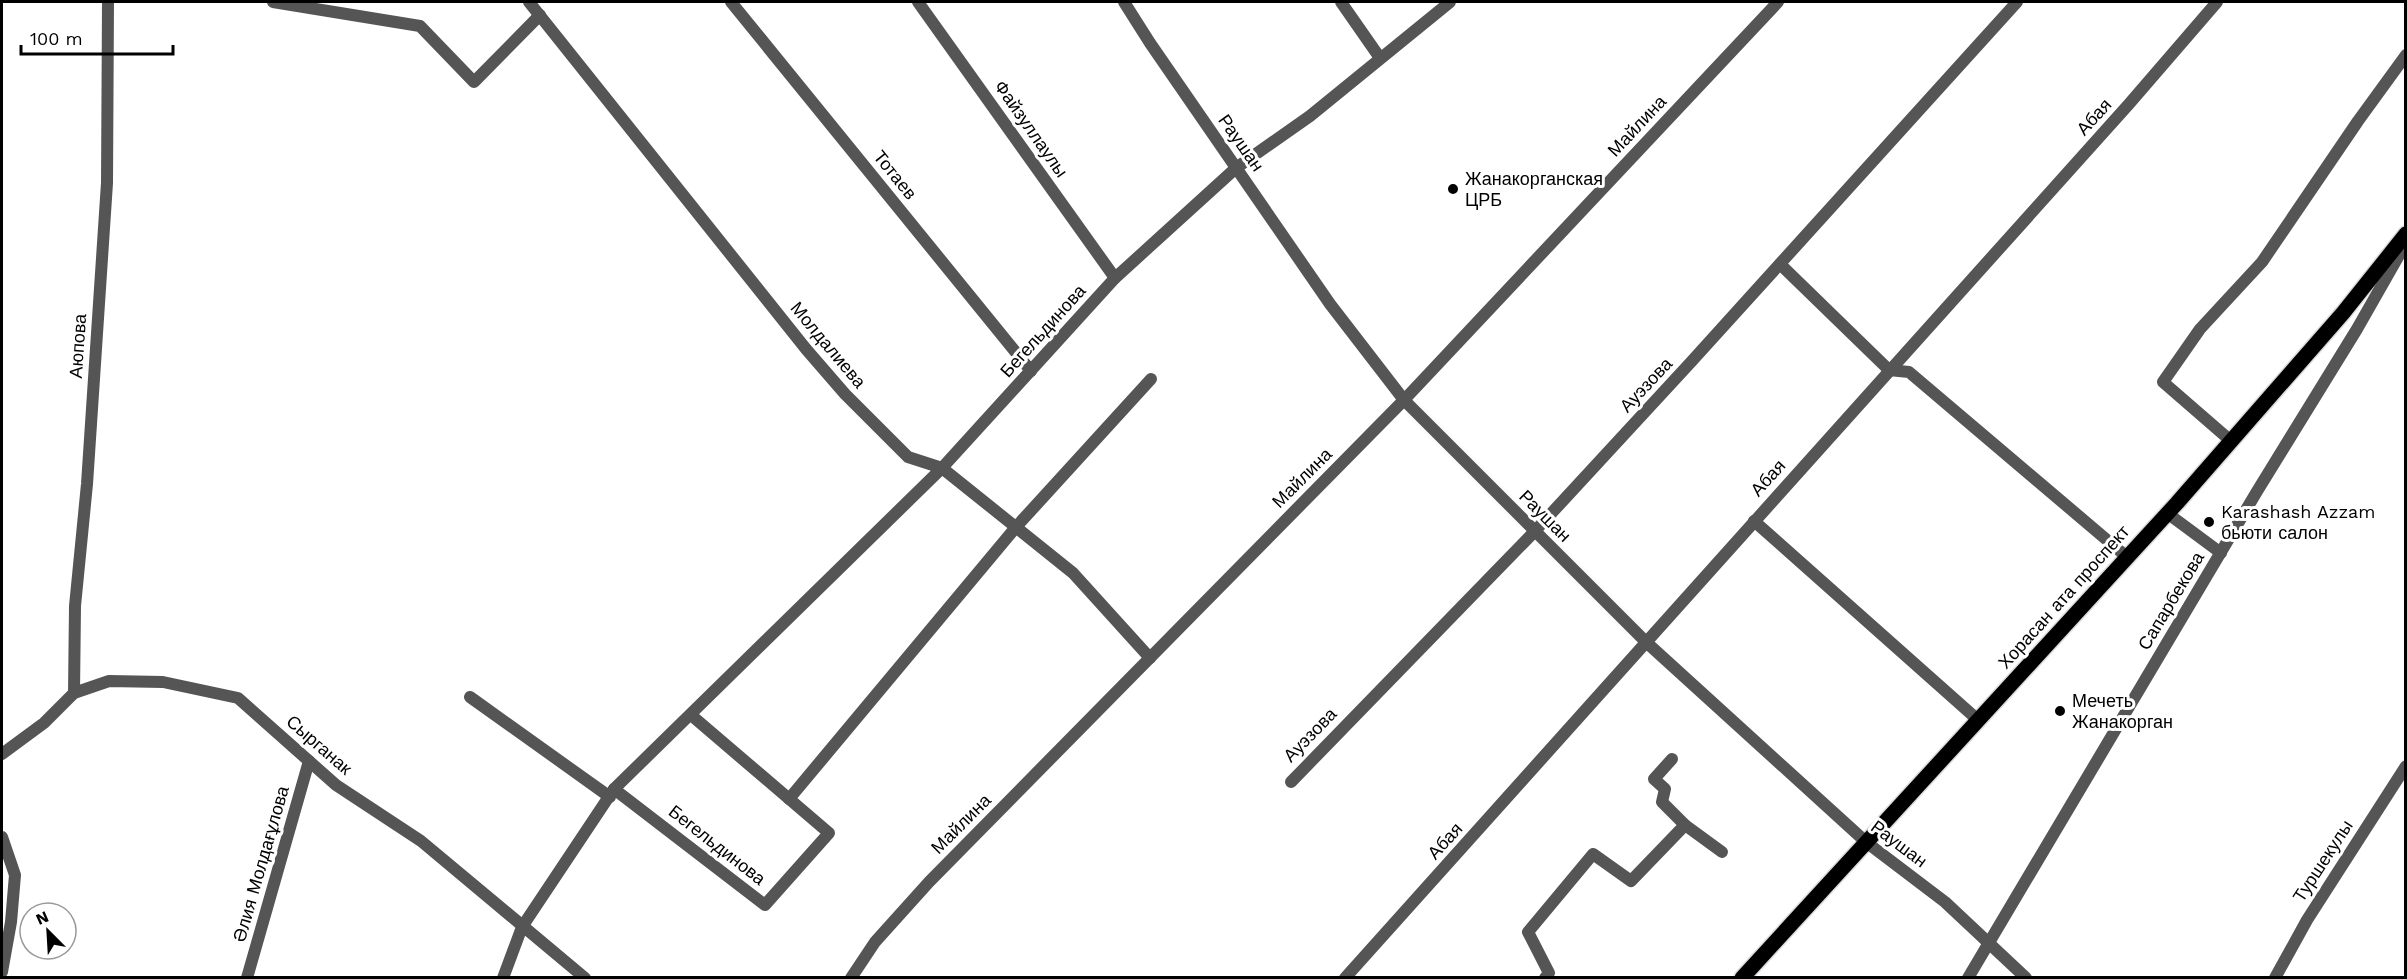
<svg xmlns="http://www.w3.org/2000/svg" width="2407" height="979" viewBox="0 0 2407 979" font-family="'Work Sans',sans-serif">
<rect width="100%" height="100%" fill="#fff"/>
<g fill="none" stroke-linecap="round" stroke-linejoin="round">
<defs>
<polyline id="major" points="1742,978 2177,503 2343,313 2406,234"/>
</defs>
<use href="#major" stroke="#dbdbdb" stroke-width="18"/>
<g stroke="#555" stroke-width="12">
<polyline points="273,2 420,26 474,82 540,15"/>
<polyline points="529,2 806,349 845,394 908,457 942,468 1073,573 1150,658"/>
<polyline points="731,2 1031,371"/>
<polyline points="918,2 1115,278"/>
<polyline points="1124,2 1150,43 1330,304 1404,400 1646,642 1866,842 1945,902 2026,978"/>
<polyline points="1341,2 1380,58"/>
<polyline points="1780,264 1889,370 1909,372 2127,557"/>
<polyline points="2231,441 2163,382 2200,329 2262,262 2358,121 2406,55"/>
<polyline points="2167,513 2221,553"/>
<polyline points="1754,521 1978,720"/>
<polyline points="74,693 75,606 87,484 107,183 108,2"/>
<polyline points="470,697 610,797"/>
<polyline points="2,754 44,723 74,693 109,681 163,682 238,698 336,785 421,841 585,978"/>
<polyline points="1291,782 1535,531 1691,362 2017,2"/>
<polyline points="614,789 765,905 829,833 691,715"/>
<polyline points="789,799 1016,527 1151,379"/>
<polyline points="1685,825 1722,852"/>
<polyline points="2,837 15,875 11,922 2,972"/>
<polyline points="247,978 309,761"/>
<polyline points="503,978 522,927 614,789 942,468 1115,278 1236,168 1310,116 1450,2"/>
<polyline points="851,978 875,942 929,882 1404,400 1778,2"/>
<polyline points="1345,978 2129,104 2217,2"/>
<polyline points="1545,978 1549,973 1528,932 1593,854 1631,881 1685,825 1662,802 1665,789 1654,779 1672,759"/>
<polyline points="1968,978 2256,493 2357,329 2406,243"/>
<polyline points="2275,978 2307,920 2406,766"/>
</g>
<use href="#major" stroke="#000" stroke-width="15"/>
</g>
<g fill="#000" stroke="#fff" stroke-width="2">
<circle cx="1453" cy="189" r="6"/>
<circle cx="2209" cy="522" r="6"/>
<circle cx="2060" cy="711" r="6"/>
</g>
<g text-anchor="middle" stroke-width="6" stroke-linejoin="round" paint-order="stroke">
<g font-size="18" fill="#000" stroke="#fff">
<text transform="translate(2094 117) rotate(-48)" y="6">Абая</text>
<text transform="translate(1637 126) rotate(-47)" y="6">Майлина</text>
<text transform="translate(1031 129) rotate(55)" y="6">Файзуллаулы</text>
<text transform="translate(1241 143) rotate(55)" y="6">Раушан</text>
<text transform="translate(895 175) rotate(51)" y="6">Тотаев</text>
<text transform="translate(1043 331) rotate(-48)" y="6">Бегельдинова</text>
<text transform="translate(828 345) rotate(50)" y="6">Молдалиева</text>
<text transform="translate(78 346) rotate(-86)" y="6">Аюпова</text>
<text transform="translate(1646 385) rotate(-47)" y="6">Ауэзова</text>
<text transform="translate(1302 478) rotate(-45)" y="6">Майлина</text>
<text transform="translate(1768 478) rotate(-48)" y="6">Абая</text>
<text transform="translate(1545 516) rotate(45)" y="6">Раушан</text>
<text transform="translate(2064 597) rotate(-48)" y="6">Хорасан ата проспект</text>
<text transform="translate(2171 601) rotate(-59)" y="6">Сапарбекова</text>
<text transform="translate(1310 735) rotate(-46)" y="6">Ауэзова</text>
<text transform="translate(319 745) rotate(41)" y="6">Сырганак</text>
<text transform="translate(961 824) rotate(-45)" y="6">Майлина</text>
<text transform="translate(1445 841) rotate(-48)" y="6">Абая</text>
<text transform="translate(1899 844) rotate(37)" y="6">Раушан</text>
<text transform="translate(717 845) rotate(38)" y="6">Бегельдинова</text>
<text transform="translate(2323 861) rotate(-57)" y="6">Туршекулы</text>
<text transform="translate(261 864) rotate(-74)" y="6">Әлия Молдағұлова</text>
</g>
<g font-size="18" fill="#000" stroke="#fff" text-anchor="start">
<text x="1465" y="185">Жанакорганская<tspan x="1465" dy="21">ЦРБ</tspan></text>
<text x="2221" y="518">Karashash Azzam<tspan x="2221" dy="21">бьюти салон</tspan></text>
<text x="2072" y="707">Мечеть<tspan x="2072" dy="21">Жанакорган</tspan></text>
</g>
</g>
<rect width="2407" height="979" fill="none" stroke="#000000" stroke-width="6"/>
<g transform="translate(48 931) rotate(336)"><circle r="28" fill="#ffffff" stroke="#999999" stroke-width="1.5"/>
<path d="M0-4.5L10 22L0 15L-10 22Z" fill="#000000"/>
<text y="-9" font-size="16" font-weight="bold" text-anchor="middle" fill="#000000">N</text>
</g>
<path d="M21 45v9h152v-9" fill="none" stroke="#000000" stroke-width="3"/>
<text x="30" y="45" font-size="18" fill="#000000" stroke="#ffffff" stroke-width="4.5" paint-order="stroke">100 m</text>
</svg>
